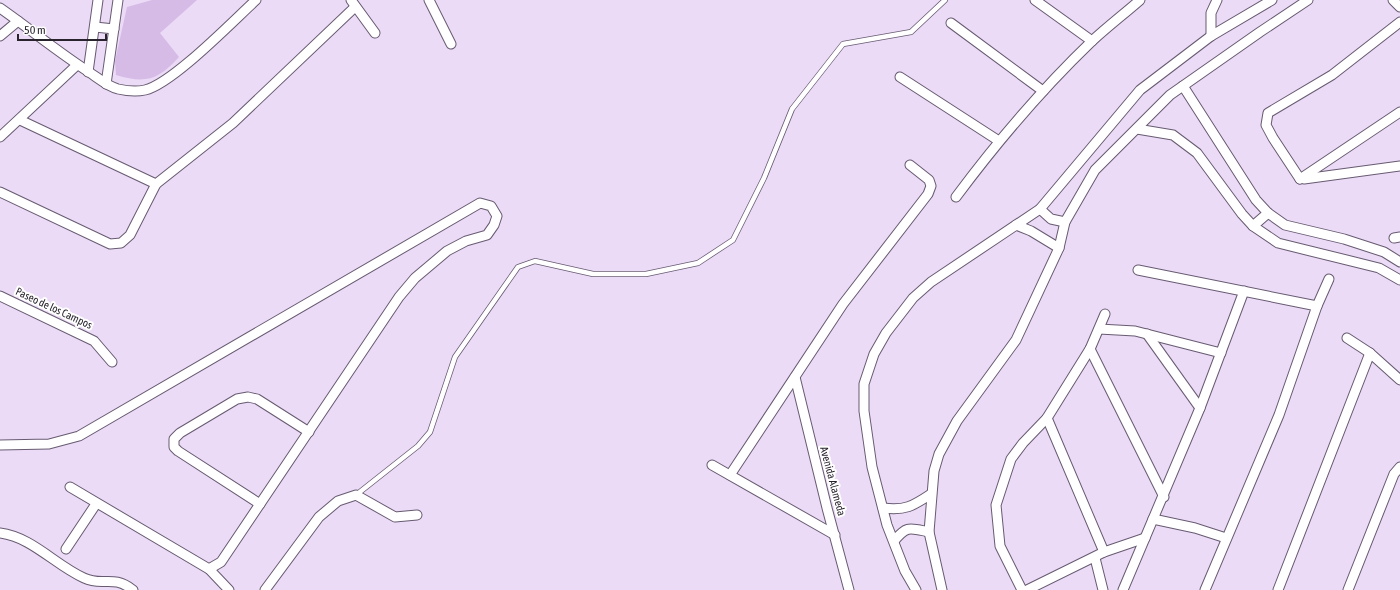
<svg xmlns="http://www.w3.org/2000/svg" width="1400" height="590" viewBox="0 0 1400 590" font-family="'Asap Condensed',sans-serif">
<rect width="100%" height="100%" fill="#ebdbf6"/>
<path fill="#d6bbe7" d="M152,0H197L160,33L179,57C158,80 146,84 116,75L115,61L127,7Z"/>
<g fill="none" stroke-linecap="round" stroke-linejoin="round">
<defs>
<polyline id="lane" points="356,495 418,446 430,432 455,357 518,267 535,261 593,274 646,274 698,263 733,240 764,178 792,109 843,44 911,32 945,0"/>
<g id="street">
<polyline points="351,0 375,33"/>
<polyline points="429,0 451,44"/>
<polyline points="1035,0 1092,41"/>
<polyline points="1393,0 1400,7"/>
<path d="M0,8C30,29 58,52 89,72C98,78 107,86 118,89C127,91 136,92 145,90C172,84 233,21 256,0"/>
<polyline points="951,23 1043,91"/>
<polyline points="95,27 114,29"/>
<polyline points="0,36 18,21"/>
<polyline points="1211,36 1211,13 1217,0"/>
<polyline points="88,72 98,0"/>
<polyline points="900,77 999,141"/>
<polyline points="106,84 118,0"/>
<polyline points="1183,86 1256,200 1268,213 1285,225 1344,239 1384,252 1400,262"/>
<polyline points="20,120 156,184"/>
<polyline points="1137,129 1173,135 1197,153 1242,214 1253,226 1278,243 1379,268 1400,280"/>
<polyline points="0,137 77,65"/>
<polyline points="1300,179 1273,138 1266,125 1268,113 1332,75 1400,22"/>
<polyline points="1300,179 1400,112"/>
<polyline points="1304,179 1400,166"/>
<polyline points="0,192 110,244 121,243 130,235 156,184 233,123 355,7"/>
<path d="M956,197C997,142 1042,89 1092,41C1107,27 1124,14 1140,0"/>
<polyline points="1040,209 1051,219 1065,222"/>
<polyline points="1016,225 1031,231 1059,248"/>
<polyline points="1253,226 1268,213"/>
<polyline points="1394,238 1400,237"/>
<polyline points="1138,270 1317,306 1279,415 1205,590"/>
<polyline points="0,296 94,341 112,362"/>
<polyline points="1317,306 1329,279"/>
<polyline points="1099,329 1135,331 1221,353"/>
<polyline points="1147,334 1200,408"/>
<polyline points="1347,338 1370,353 1400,380"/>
<polyline points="1090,349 1164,497"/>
<polyline points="795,377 827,508 849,590"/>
<polyline points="1047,418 1104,552"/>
<polyline points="0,445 49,444 79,436 480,203 491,206 497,216 494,225 487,235 466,241 447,251 415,278 399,297 221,562 209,569"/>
<polyline points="712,465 835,535"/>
<polyline points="730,475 843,304 928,194 931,186 929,180 910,165"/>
<polyline points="70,487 209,569 229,590"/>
<polyline points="260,504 178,451 174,447 174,439 180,433 237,399 248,397 257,399 309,432"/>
<path d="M883,508C905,511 913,506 931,494"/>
<polyline points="1153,519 1195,528 1226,538"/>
<path d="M0,533C32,537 55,565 84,578C103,587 112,574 133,590"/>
<path d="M894,541C907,525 910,528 929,532"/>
<polyline points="66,549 96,504"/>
<polyline points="1095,558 1103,590"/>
<polyline points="265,590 319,517 338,501 356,495 395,517 417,515"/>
<polyline points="916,590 905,571 887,525 872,467 864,411 864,384 874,354 886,333 913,298 931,282 1040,209 1140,90 1211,36 1272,0"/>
<polyline points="942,590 929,532 934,471 939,454 957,421 1016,340 1059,248 1065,222 1095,170 1170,95 1260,32 1308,0"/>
<polyline points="1022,590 1000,546 996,505 1011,459 1023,443 1047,418 1090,349 1105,314"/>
<polyline points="1027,590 1104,552 1145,538"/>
<polyline points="1123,590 1200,408 1244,291"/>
<polyline points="1278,590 1370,353"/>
<polyline points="1348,590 1394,474 1400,467"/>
</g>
</defs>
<use href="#lane" stroke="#675a71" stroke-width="6"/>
<use href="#street" stroke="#675a71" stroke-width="11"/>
<use href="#lane" stroke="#fff" stroke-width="4.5"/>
<use href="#street" stroke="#fff" stroke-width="9"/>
</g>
<g text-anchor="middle" stroke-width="4" stroke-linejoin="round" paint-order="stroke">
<g font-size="11" fill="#29232d" stroke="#fff">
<text transform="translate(54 308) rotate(25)" y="4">Paseo de los Campos</text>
<text transform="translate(833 481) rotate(75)" y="4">Avenida Alameda</text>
</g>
</g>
<path d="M18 34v6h88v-6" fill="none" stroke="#29232d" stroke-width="2"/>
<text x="24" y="34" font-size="12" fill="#29232d" stroke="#ffffff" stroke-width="3" paint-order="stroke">50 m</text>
</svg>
